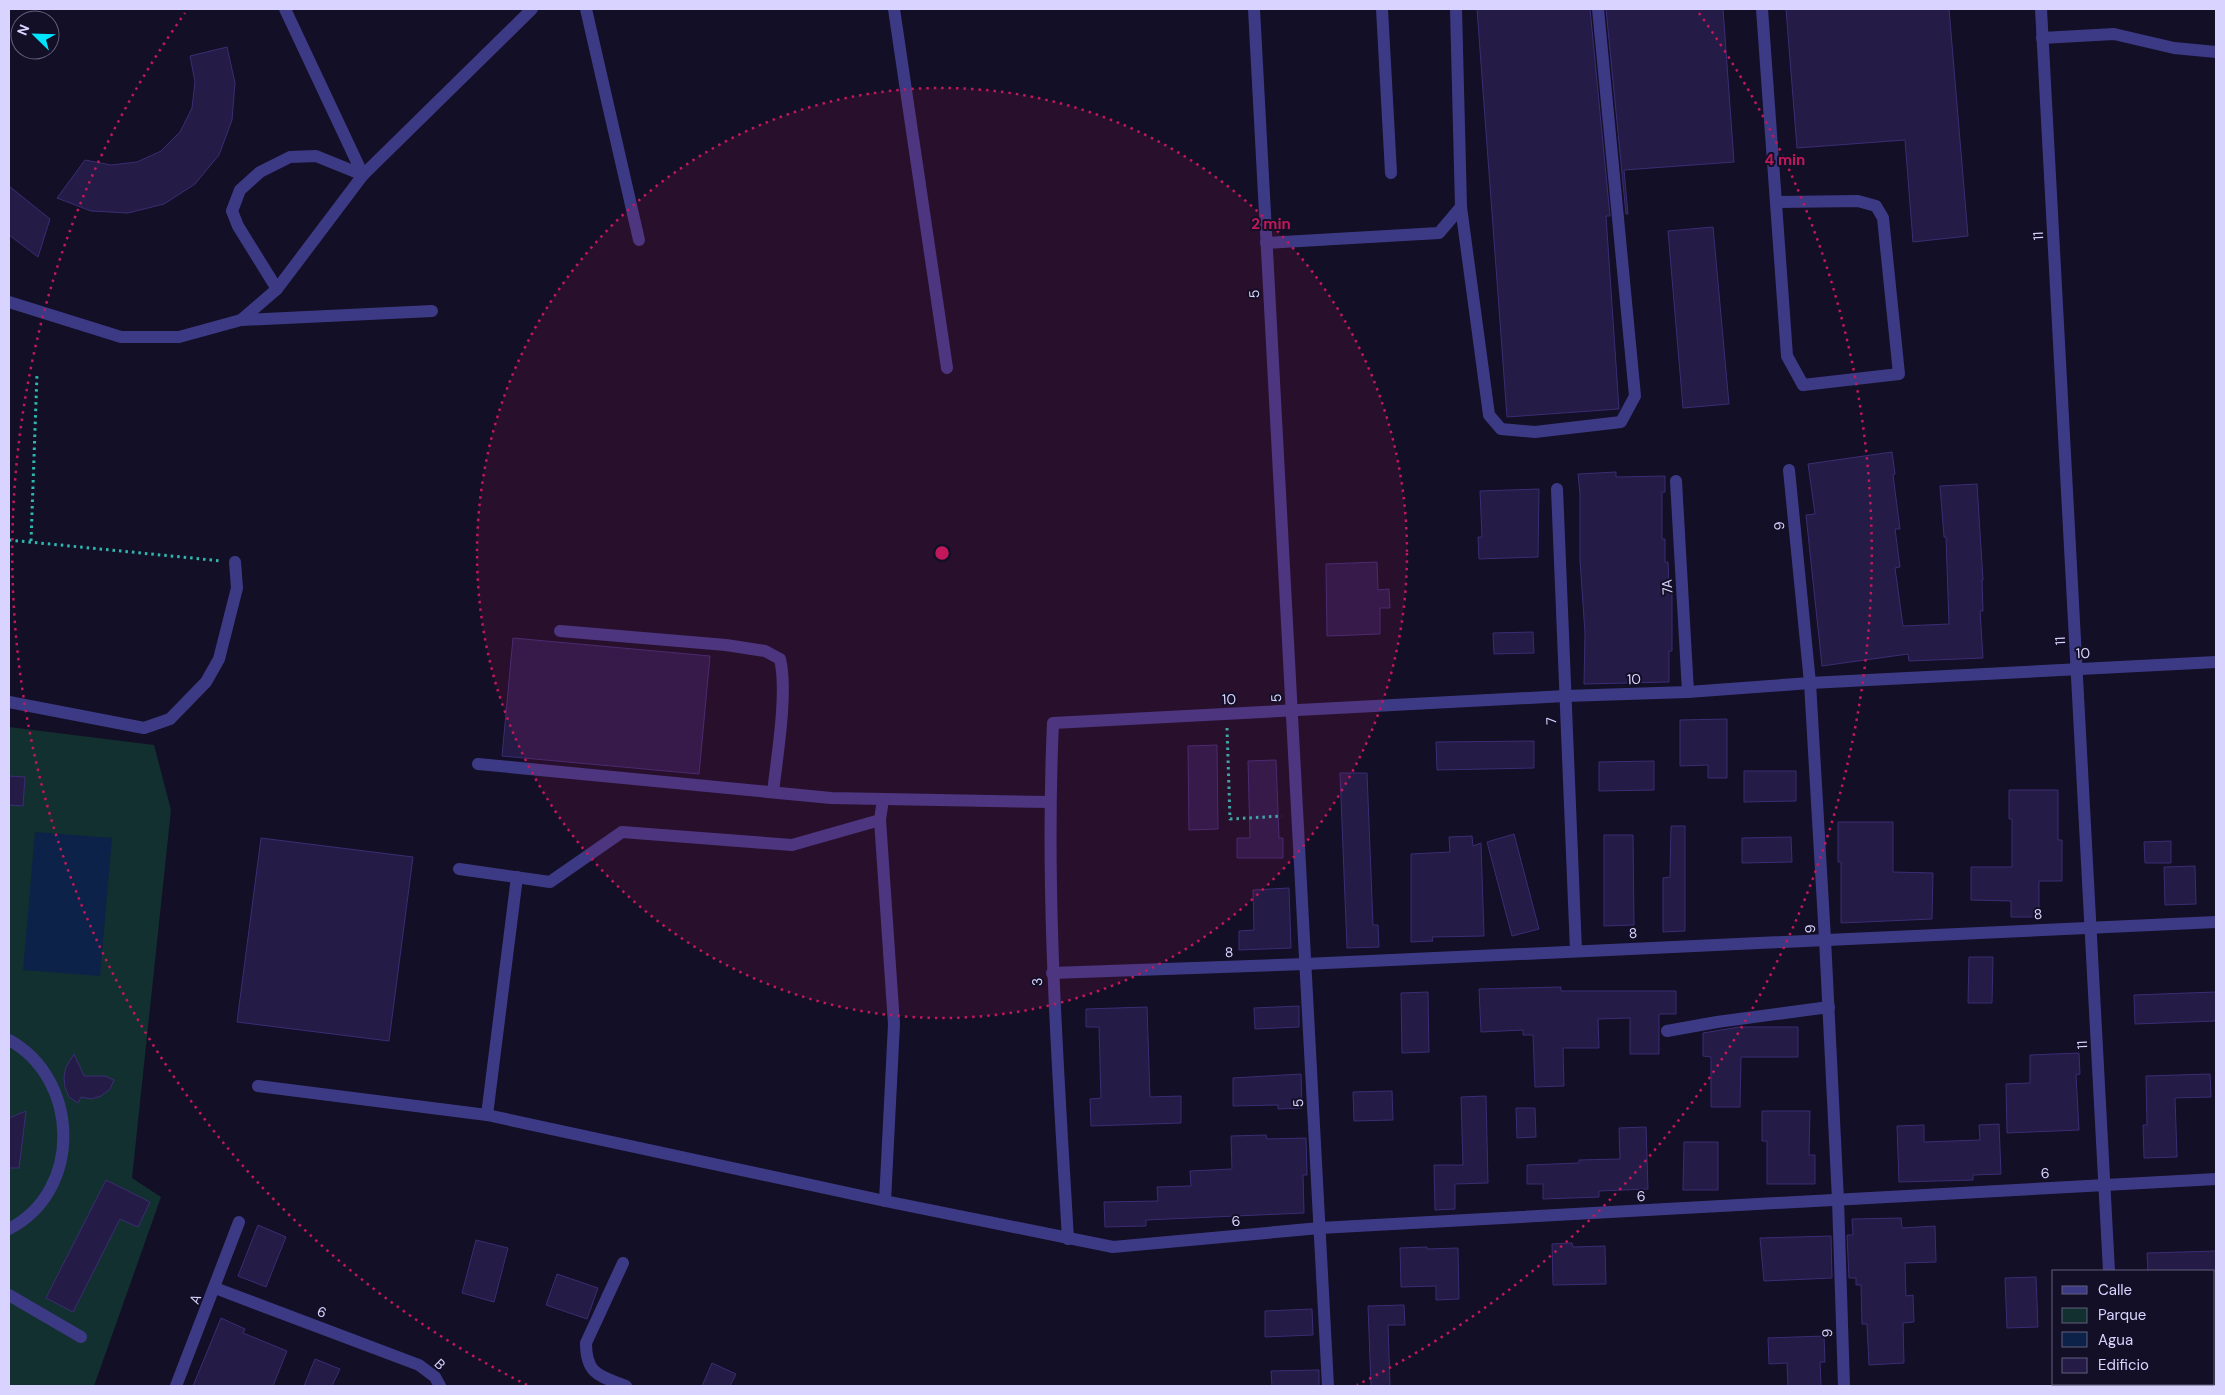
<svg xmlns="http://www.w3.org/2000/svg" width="2225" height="1395" viewBox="0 0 2225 1395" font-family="'DM Sans',sans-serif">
<rect width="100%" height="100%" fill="#130f26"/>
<polygon fill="#12302f" points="9,727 154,745 171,810 132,1178 161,1197 94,1386 9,1386"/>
<polygon fill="#0c2248" points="35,832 112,838 100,976 23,970"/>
<g fill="#241b47" stroke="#3b2d73">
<polygon points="1477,9 1590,9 1610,216 1606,216 1619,409 1507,417"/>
<polygon points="1606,9 1723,9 1734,162 1624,170 1628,214 1626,214"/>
<polygon points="1786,9 1949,9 1968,236 1913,242 1905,140 1797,148"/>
<polygon points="227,47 235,83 232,120 219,155 195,184 164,204 128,213 91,211 57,198 85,160 111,165 137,162 161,151 180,132 192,108 195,82 190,56"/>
<polygon points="9,186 50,219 38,257 9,235"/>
<polygon points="1713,227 1729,404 1683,408 1668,231"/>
<polygon points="1892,452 1895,474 1893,475 1900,529 1895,529 1900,567 1895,568 1903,626 1949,624 1946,537 1944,537 1940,486 1977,484 1983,580 1982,580 1983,611 1980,611 1983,658 1909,661 1908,654 1822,666 1806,515 1815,514 1808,464"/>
<polygon points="1616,472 1616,477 1665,476 1665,492 1662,492 1662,539 1665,539 1665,562 1668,562 1669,586 1672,586 1672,651 1669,651 1669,682 1584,684 1585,633 1580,560 1580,494 1578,474"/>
<polygon points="1539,489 1538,557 1479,559 1478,537 1482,537 1480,491"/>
<polygon points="1377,562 1378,590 1389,589 1390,608 1380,608 1380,634 1327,636 1326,564"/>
<polygon points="1533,632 1534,653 1494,654 1493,633"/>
<polygon points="513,638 710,656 699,774 502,756"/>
<polygon points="1727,719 1727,778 1708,778 1708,765 1680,766 1680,720"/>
<polygon points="1534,741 1534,768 1437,770 1436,742"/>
<polygon points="1217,745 1218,829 1189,830 1188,746"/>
<polygon points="1276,760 1279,838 1283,838 1283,858 1237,858 1237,838 1250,838 1248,761"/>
<polygon points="1654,761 1654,790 1599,791 1599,762"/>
<polygon points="1744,771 1796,771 1796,801 1744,802"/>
<polygon points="1340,773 1367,773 1373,925 1378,925 1379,947 1347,948"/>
<polygon points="9,776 25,777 23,806 9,805"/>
<polygon points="2009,790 2058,790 2058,840 2062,840 2062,881 2039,881 2039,917 2011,917 2011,901 1971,900 1971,867 2012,867 2012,819 2009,819"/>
<polygon points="1838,822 1893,822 1893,872 1933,873 1932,919 1841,923 1841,862 1838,862"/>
<polygon points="1671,826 1685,826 1685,931 1663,932 1663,878 1670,877"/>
<polygon points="1514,834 1539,929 1512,936 1487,842"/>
<polygon points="1604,835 1633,835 1634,925 1604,926"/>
<polygon points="1472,836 1473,846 1481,843 1484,936 1432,937 1433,941 1411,942 1411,854 1450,852 1449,837"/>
<polygon points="1791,837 1792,862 1742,863 1742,838"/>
<polygon points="261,838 413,857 389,1041 237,1022"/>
<polygon points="2171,841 2171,863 2145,863 2144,842"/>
<polygon points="2195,866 2196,904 2165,905 2164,867"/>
<polygon points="1289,888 1291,948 1239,950 1239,931 1254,930 1253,890"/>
<polygon points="1969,957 1993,957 1992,1003 1968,1003"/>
<polygon points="1561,987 1561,991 1676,991 1676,1014 1659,1014 1659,1054 1630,1054 1630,1018 1598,1019 1599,1048 1563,1048 1564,1086 1535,1087 1533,1035 1523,1035 1523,1030 1481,1032 1479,989"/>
<polygon points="1428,992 1429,1052 1402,1053 1401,993"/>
<polygon points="2216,992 2216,1021 2135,1024 2134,995"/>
<polygon points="1299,1006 1299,1027 1255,1029 1254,1008"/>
<polygon points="1147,1007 1150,1097 1181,1096 1181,1123 1091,1126 1090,1099 1101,1098 1099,1027 1086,1027 1086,1009"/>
<polygon points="1739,1027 1798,1027 1798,1057 1741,1057 1740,1107 1711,1107 1711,1057 1703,1056 1703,1033"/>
<polygon points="2079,1053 2080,1074 2076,1075 2079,1130 2007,1133 2006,1084 2030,1083 2030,1055"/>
<polygon points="74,1054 84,1076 105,1076 114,1080 110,1089 101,1096 91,1099 81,1097 78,1103 69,1097 65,1088 64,1077 66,1067"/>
<polygon points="1301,1074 1302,1108 1278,1109 1278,1105 1233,1106 1233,1078"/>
<polygon points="2210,1074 2211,1097 2175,1098 2177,1157 2144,1158 2143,1125 2147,1125 2146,1076"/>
<polygon points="1392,1091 1393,1120 1354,1121 1353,1092"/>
<polygon points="1486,1096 1488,1183 1455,1184 1455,1209 1435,1210 1434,1165 1463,1165 1461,1097"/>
<polygon points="1516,1108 1535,1108 1536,1137 1517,1138"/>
<polygon points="26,1111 19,1168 9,1168 9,1118"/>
<polygon points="1762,1111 1810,1111 1809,1155 1815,1155 1815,1184 1767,1184 1767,1141 1762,1141"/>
<polygon points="1999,1124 2001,1174 1973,1175 1973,1180 1899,1182 1897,1126 1924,1125 1924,1142 1980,1140 1979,1125"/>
<polygon points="1646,1127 1648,1189 1599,1191 1599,1197 1543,1199 1543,1184 1527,1184 1527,1165 1579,1163 1579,1160 1620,1159 1619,1128"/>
<polygon points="1266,1135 1267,1139 1306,1138 1307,1175 1303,1175 1304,1213 1146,1220 1146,1226 1105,1227 1104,1202 1158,1201 1157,1187 1191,1186 1190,1171 1232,1169 1231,1136"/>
<polygon points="1684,1142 1718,1142 1718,1190 1683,1190"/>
<polygon points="106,1180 150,1202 138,1227 120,1219 73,1312 46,1298"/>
<polygon points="1901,1218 1902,1228 1935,1226 1936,1262 1905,1263 1906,1296 1913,1295 1914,1322 1903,1323 1904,1363 1869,1365 1867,1324 1862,1324 1861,1285 1856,1285 1856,1278 1849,1278 1847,1235 1853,1235 1852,1219"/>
<polygon points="258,1225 286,1237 266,1287 238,1276"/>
<polygon points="1831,1236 1832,1278 1764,1281 1760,1238"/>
<polygon points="476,1240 508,1248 494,1302 462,1293"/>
<polygon points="1572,1243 1573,1247 1605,1246 1606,1284 1553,1285 1552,1244"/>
<polygon points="1427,1247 1427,1249 1458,1248 1459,1299 1436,1300 1436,1286 1401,1287 1400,1248"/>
<polygon points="2216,1251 2216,1271 2148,1271 2147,1253"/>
<polygon points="557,1274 598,1288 587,1319 546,1305"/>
<polygon points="2036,1277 2038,1327 2007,1328 2005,1278"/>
<polygon points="1404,1305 1405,1325 1388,1325 1390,1386 1371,1386 1368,1306"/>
<polygon points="1312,1309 1313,1335 1265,1337 1265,1311"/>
<polygon points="221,1318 245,1329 243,1333 287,1351 273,1386 193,1386"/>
<polygon points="1824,1336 1825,1362 1820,1362 1821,1386 1788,1386 1787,1363 1769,1364 1768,1338"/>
<polygon points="315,1359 340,1369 332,1386 304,1386"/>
<polygon points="712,1363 736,1374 730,1386 702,1386"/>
<polygon points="1319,1370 1319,1386 1272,1386 1271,1371"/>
</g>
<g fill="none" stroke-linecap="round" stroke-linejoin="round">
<g stroke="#2fb8b0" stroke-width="3" stroke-dasharray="2.5 4" stroke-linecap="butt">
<polyline points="9,540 222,561"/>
<polyline points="31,541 37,374"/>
<polyline points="1227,728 1230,819 1282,816"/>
</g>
<g stroke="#3d3a85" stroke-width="12">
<polyline points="586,9 639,240"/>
<polyline points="894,9 947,368"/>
<polyline points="1254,9 1328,1386"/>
<polyline points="1382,9 1391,173"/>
<polyline points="1762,9 1787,356 1803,385 1899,374 1883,218 1876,206 1858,201 1776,202"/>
<polyline points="2041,9 2109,1271"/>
<polyline points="2042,38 2114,34 2174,48 2216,52"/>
<polyline points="1461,207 1489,415 1501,429 1535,432 1621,422 1635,396 1598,9"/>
<polyline points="1266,243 1439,233 1461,207 1456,9"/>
<polyline points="277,289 238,226 232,211 240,190 260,172 290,157 316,156 363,175 285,9"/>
<polyline points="9,302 121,337 179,337 241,320 277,289 363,175 532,9"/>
<polyline points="241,320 432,311"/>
<polyline points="1789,470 1810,683 1825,939 1838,1200 1844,1386"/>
<polyline points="1676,481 1688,692"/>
<polyline points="1557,489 1576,951"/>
<path d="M560,631L726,645L765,651L780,659C788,692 777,757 773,792"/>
<polyline points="9,702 144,728 170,719 206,682 219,659 237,588 235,562"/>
<polyline points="478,764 831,798 1049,802"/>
<polyline points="880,820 894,1024 885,1201"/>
<polyline points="459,869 550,882 622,832 792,845 880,820 883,799"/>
<polyline points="1052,973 1305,964 2216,922"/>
<polyline points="1667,1031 1717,1022 1829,1007"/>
<path d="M9,1040C80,1079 83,1191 9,1229"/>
<polyline points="258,1086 487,1115 885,1201 1113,1247 1320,1228 2216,1179"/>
<polyline points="487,1115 517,877"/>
<path d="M1068,1239C1058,1067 1045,895 1053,723L1565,696L1688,692L1810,683L2216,662"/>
<path d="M623,1263L586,1343C586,1375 600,1376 626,1386"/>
<polyline points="215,1288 419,1365 435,1377 440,1386"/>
<polyline points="9,1295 81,1337"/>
<polyline points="2115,1384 2115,1386"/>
<polyline points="176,1386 239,1222"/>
</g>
</g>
<circle cx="942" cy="553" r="465" fill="#c2185b" fill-opacity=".12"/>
<g fill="none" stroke="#c2185b" stroke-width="2.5" stroke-dasharray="2.5 5">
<circle cx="942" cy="553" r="465"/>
<path d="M527 1385A930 930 0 0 1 185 13M1699 13A930 930 0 0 1 1357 1385"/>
</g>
<g text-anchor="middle" stroke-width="4" stroke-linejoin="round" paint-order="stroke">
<g font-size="14" fill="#d9d4ff" stroke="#130f26">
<text transform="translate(2038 236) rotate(-93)" y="5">11</text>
<text transform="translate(1254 294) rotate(-93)" y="5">5</text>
<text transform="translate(1779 526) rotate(-96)" y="5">9</text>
<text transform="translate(1667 587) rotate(-93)" y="5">7A</text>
<text transform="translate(2060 641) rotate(-93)" y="5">11</text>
<text transform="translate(2083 653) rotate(-3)" y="5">10</text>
<text transform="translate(1634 679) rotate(-2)" y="5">10</text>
<text transform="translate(1276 698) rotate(-93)" y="5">5</text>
<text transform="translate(1229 699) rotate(-3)" y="5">10</text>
<text transform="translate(1551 721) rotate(-92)" y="5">7</text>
<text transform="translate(2038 914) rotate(-3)" y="5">8</text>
<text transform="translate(1810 929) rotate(-93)" y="5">9</text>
<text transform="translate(1633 933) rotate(-3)" y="5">8</text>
<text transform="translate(1229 952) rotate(-2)" y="5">8</text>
<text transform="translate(1037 982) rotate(-93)" y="5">3</text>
<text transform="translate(2082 1045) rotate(-93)" y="5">11</text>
<text transform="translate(1298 1103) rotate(-93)" y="5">5</text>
<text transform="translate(2045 1173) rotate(-3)" y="5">6</text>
<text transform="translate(1641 1196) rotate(-3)" y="5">6</text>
<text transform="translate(1236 1221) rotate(-5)" y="5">6</text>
<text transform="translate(195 1299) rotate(-68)" y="5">A</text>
<text transform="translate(322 1312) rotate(21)" y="5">6</text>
<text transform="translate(1827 1333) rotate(-92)" y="5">9</text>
<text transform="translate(440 1364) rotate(44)" y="5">B</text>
</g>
</g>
<circle cx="942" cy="553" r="8" fill="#c2185b" stroke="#130f26" stroke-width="2.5"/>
<g font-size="15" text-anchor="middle" font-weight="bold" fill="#c2185b" stroke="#130f26" stroke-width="4" stroke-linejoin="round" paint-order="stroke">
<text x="1785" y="165">4 min</text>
<text x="1271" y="229">2 min</text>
</g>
<rect width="2225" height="1395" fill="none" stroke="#d9d4ff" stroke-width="20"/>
<rect x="2052" y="1270" width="162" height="115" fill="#130f26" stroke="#625e7d"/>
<rect x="2062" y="1286" width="25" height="8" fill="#3d3a85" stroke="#625e7d"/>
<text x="2098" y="1295" font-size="15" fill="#d9d4ff">Calle</text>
<rect x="2062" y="1308" width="25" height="15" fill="#12302f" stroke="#625e7d"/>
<text x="2098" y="1320" font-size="15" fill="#d9d4ff">Parque</text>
<rect x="2062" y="1332" width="25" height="15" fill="#0c2248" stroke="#625e7d"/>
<text x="2098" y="1345" font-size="15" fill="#d9d4ff">Agua</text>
<rect x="2062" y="1358" width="25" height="15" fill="#241b47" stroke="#625e7d"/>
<text x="2098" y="1370" font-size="15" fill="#d9d4ff">Edificio</text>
<g transform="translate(35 35) rotate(293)"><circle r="24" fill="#130f26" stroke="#625e7d"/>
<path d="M0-4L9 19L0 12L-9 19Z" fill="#00e5ff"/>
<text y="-8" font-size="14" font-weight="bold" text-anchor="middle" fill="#d9d4ff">N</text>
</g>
</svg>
